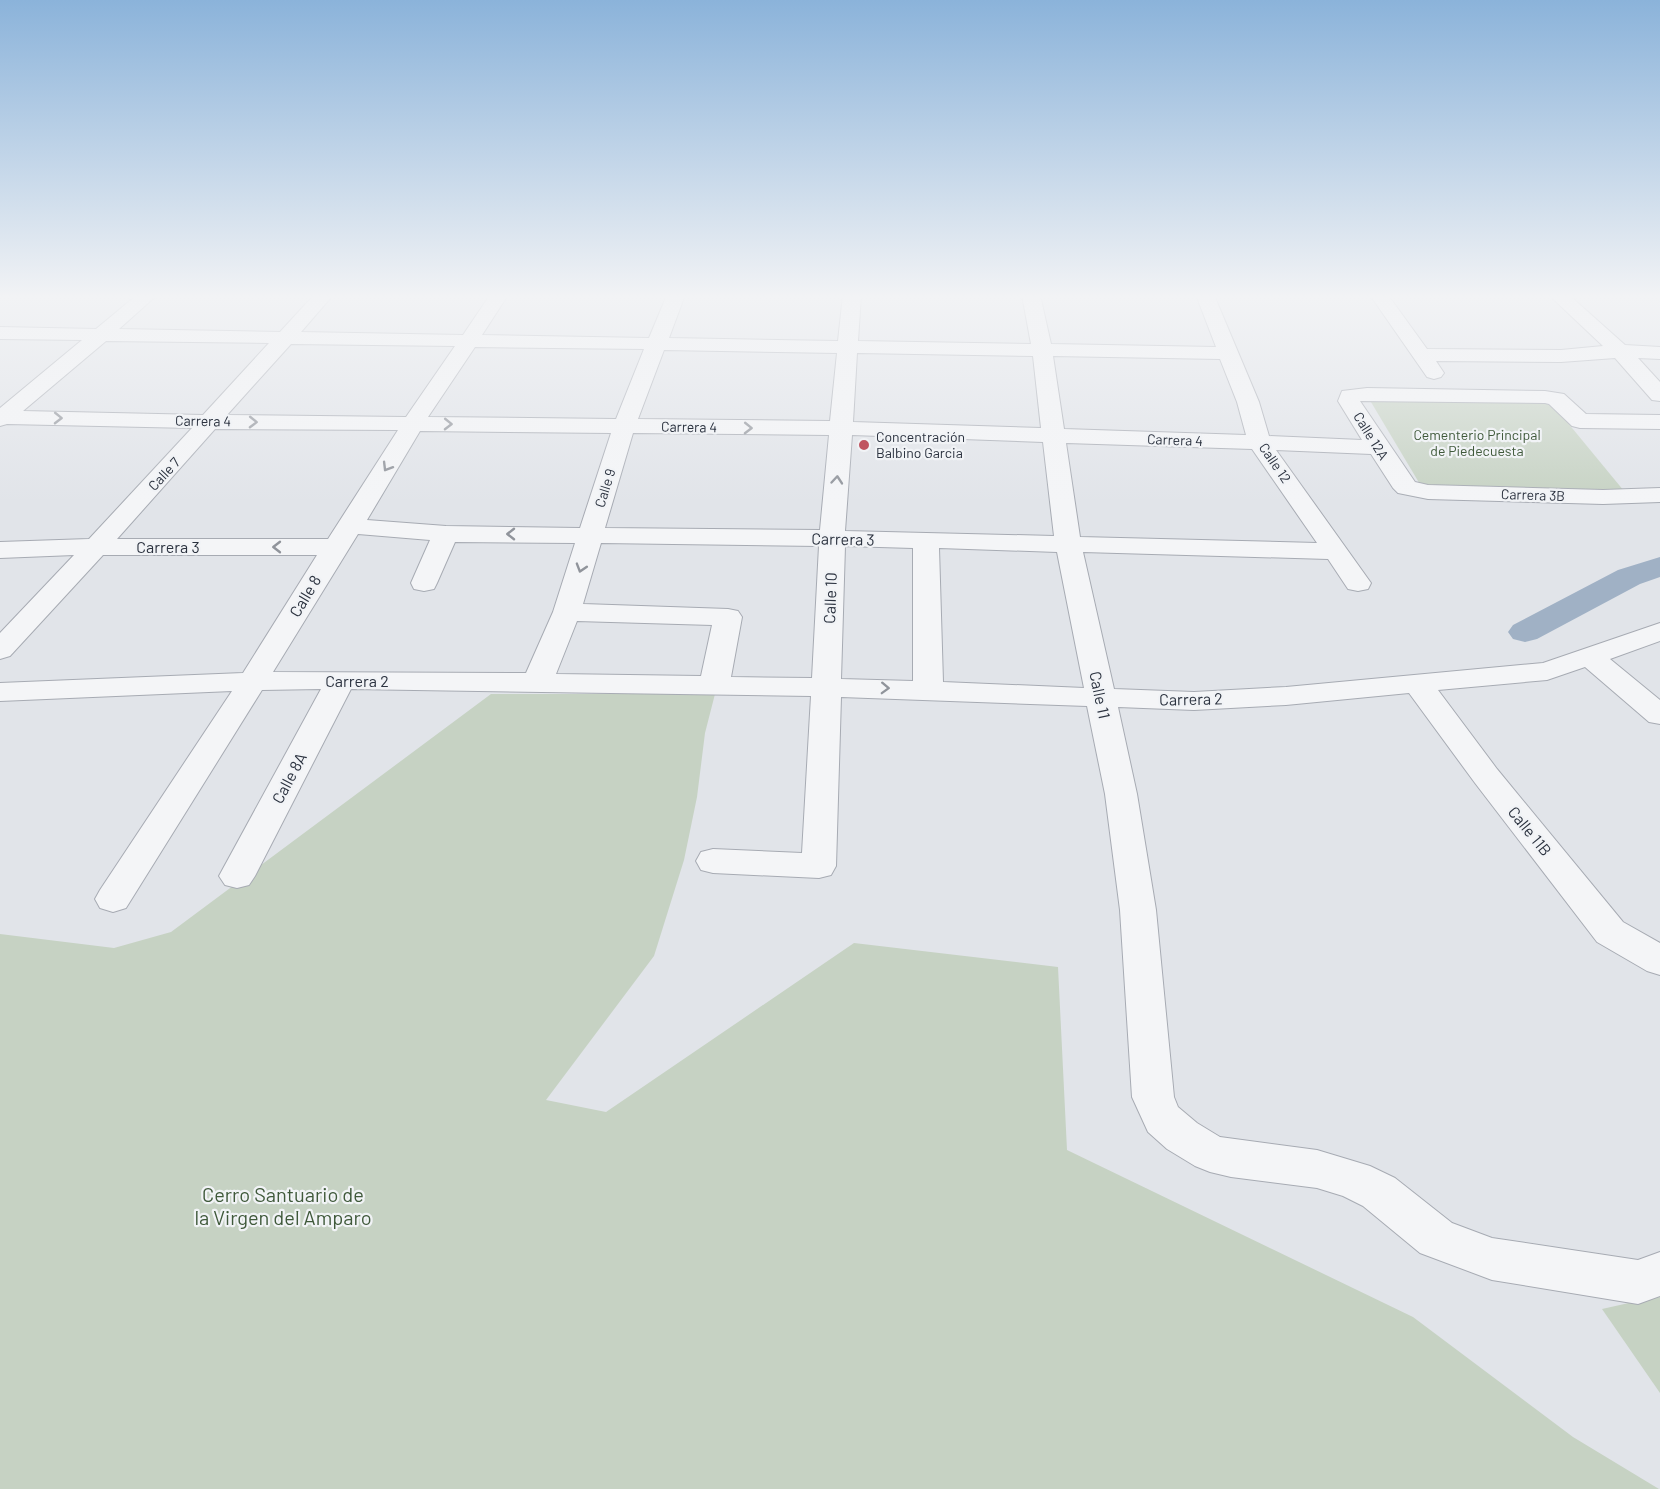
<svg xmlns="http://www.w3.org/2000/svg" width="1660" height="1489" viewBox="0 0 1660 1489" font-family="Barlow,sans-serif">
<rect width="100%" height="100%" fill="#e1e4e9"/>
<g fill="#c6d2c3">
<polygon points="1368,397 1549,400 1624,491 1421,486"/>
<polygon points="491,694 715,694 705,733 697,797 684,860 654,956 546,1100 606,1112 854,943 1058,967 1067,1150 1413,1317 1573,1437 1659,1489 0,1489 0,934 114,948 171,932"/>
<polygon points="1660,1296 1660,1393 1602,1309"/>
</g>
<g fill="none" stroke-linecap="round" stroke-linejoin="round">
<polygon fill="#a0b1c5" fill-rule="evenodd" points="1660,557 1660,577 1640,584 1537,639 1525,642 1513,639 1508,632 1513,625 1618,570"/>
<defs>
<g id="minor">
<path d="M137,295H157L119,329L280,332L314,295H333L301,332L463,335L490,295H508L482,335L649,338L667,295H685L669,338L838,341L843,295H861L858,341L1031,344L1022,295H1040L1051,344L1216,347L1196,295H1214L1259,402L1269,436L1362,440L1338,401L1342,391L1367,388L1545,391L1564,394L1586,414L1660,415V429L1580,428L1572,426L1549,404L1545,403L1360,401L1415,482L1428,485L1603,490L1660,488V502L1603,504L1428,499L1398,493L1393,488L1371,454L1276,450L1371,583L1368,589L1358,591L1348,589L1328,559L1083,552L1114,689L1194,692L1286,687L1543,663L1660,623V641L1610,659L1660,700V724L1649,722L1585,667L1547,680L1438,690L1497,769L1623,922L1660,943V975L1647,971L1597,942L1475,783L1409,693L1286,705L1194,710L1118,707L1137,794L1156,910L1174,1097L1178,1107L1197,1123L1220,1137L1317,1150L1370,1166L1395,1178L1452,1223L1492,1238L1638,1260L1660,1252V1296L1638,1304L1492,1280L1420,1253L1363,1206L1343,1196L1317,1188L1231,1177L1210,1172L1195,1166L1167,1149L1148,1132L1132,1097L1120,910L1105,794L1087,706L841,697L836,866L831,875L819,878L713,873L701,870L696,861L701,852L713,849L802,853L811,696L351,689L255,876L249,885L237,888L225,885L219,876L321,689L262,690L126,908L113,912L100,908L95,899L100,890L232,691L0,701V683L243,673L317,555H103L10,656L0,659V633L74,555L0,558V542L89,539L192,428L7,424L0,426V408L82,340L0,339V327L96,329ZM106,341L269,343L203,415L23,411ZM291,344L455,346L406,417L227,415ZM475,347L644,349L616,419L428,417ZM664,350L837,353L830,421L638,419ZM857,353L1033,356L1041,428L853,422ZM1053,356L1220,359L1237,402L1246,435L1064,429ZM215,429L398,430L328,539H117ZM420,431L611,433L580,528L446,526L367,520ZM633,433L829,435L820,530L605,528ZM852,435L1043,442L1054,536L845,531ZM1066,443L1252,449L1317,543L1080,537ZM358,534L430,540L411,583L414,589L424,591L434,589L437,583L455,542L575,543L553,612L526,673L273,672ZM601,543L819,546L812,678L731,677L742,617L738,611L728,609L583,604ZM845,546L913,548V681L841,679ZM939,548L1057,552L1084,688L943,682ZM577,621L712,625L701,676L556,674Z"/>
<polygon points="1370,295 1388,295 1427,349 1561,350 1603,346 1549,295 1569,295 1625,345 1660,347 1660,359 1638,358 1660,382 1660,401 1652,400 1615,358 1561,362 1436,361 1444,373 1441,377 1434,379 1427,377"/>
</g>
</defs>
<use href="#minor" stroke="#a7abb3" stroke-width="2"/>
<use href="#minor" fill="#f4f5f7" fill-rule="evenodd"/>
</g>
<defs><path id="oneway-chevron" d="M-2-3.5L2.5 0L-2 3.5" fill="none" stroke-width="1.6" stroke-linecap="round" stroke-linejoin="round" transform="scale(1.5)"/></defs>
<g stroke="#90949b">
<use href="#oneway-chevron" transform="translate(58 418) rotate(1)"/>
<use href="#oneway-chevron" transform="translate(253 422) rotate(1)"/>
<use href="#oneway-chevron" transform="translate(448 424) rotate(1)"/>
<use href="#oneway-chevron" transform="translate(748 428) rotate(1)"/>
<use href="#oneway-chevron" transform="translate(387 467) rotate(121)"/>
<use href="#oneway-chevron" transform="translate(837 480) rotate(-85)"/>
<use href="#oneway-chevron" transform="translate(511 534) rotate(-180)"/>
<use href="#oneway-chevron" transform="translate(277 547) rotate(180)"/>
<use href="#oneway-chevron" transform="translate(581 568) rotate(107)"/>
<use href="#oneway-chevron" transform="translate(885 688) rotate(2)"/>
</g>
<linearGradient id="sky" x2="0" y2="1"><stop stop-color="#8bb3da"/><stop offset="0.59" stop-color="#f2f3f5"/><stop offset="1" stop-color="#f2f3f5" stop-opacity="0"/></linearGradient>
<rect width="1660" height="503" fill="url(#sky)"/>
<circle fill="#c05460" stroke="#f1f3f6" stroke-width="2" cx="864" cy="445" r="6"/>
<g text-anchor="middle" stroke-width="4.5" stroke-linejoin="round" paint-order="stroke">
<g font-size="14" fill="#2b323f" stroke="#f1f3f6">
<text transform="translate(203 421) rotate(1)" y="5">Carrera 4</text>
<text transform="translate(689 427) rotate(1)" y="5">Carrera 4</text>
<text transform="translate(1371 436) rotate(58)" y="5">Calle 12A</text>
<text transform="translate(1175 440) rotate(2)" y="5">Carrera 4</text>
<text transform="translate(1275 463) rotate(56)" y="5">Calle 12</text>
<text transform="translate(164 474) rotate(-47)" y="5">Calle 7</text>
<text transform="translate(605 488) rotate(-73)" y="5">Calle 9</text>
<text transform="translate(1533 495) rotate(2)" y="5">Carrera 3B</text>
</g>
<g font-size="14" fill="#3f593a" stroke="#f1f3f6">
<text x="1477" y="440">Cementerio Principal<tspan x="1477" dy="16">de Piedecuesta</tspan></text>
</g>
<g font-size="14" fill="#2b323f" stroke="#f1f3f6" text-anchor="start">
<text x="876" y="442">Concentración<tspan x="876" dy="16">Balbino Garcia</tspan></text>
</g>
<g font-size="16" fill="#2b323f" stroke="#f1f3f6">
<text transform="translate(843 539) rotate(1)" y="6">Carrera 3</text>
<text x="168" y="553">Carrera 3</text>
<text transform="translate(305 596) rotate(-59)" y="6">Calle 8</text>
<text transform="translate(830 598) rotate(-88)" y="6">Calle 10</text>
<text x="357" y="687">Carrera 2</text>
<text transform="translate(1100 695) rotate(78)" y="6">Calle 11</text>
<text transform="translate(1191 699) rotate(-1)" y="6">Carrera 2</text>
<text transform="translate(289 778) rotate(-62)" y="6">Calle 8A</text>
<text transform="translate(1530 831) rotate(51)" y="6">Calle 11B</text>
</g>
<g font-size="20" fill="#3f593a" stroke="#f1f3f6">
<text x="283" y="1202">Cerro Santuario de<tspan x="283" dy="23">la Virgen del Amparo</tspan></text>
</g>
</g>
</svg>
